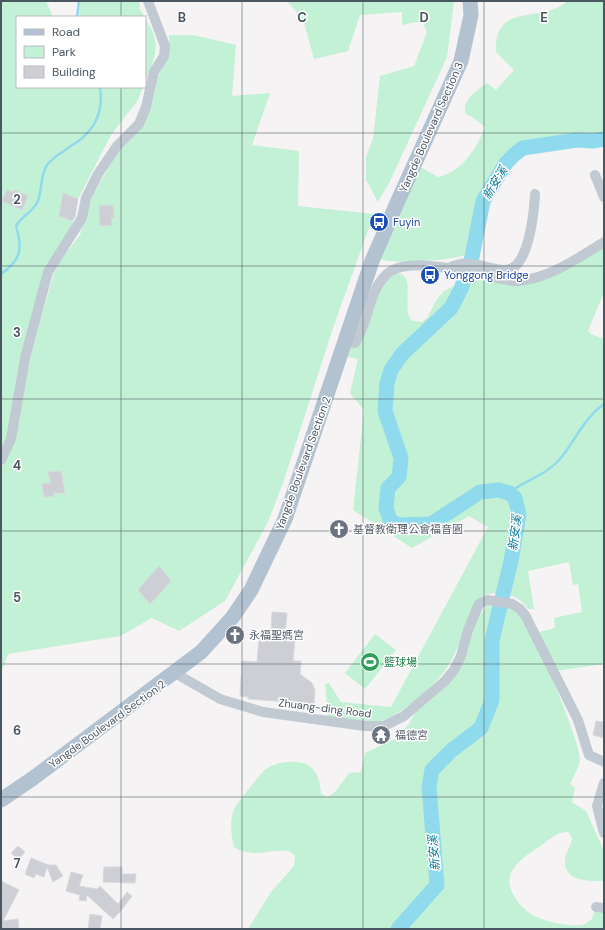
<svg xmlns="http://www.w3.org/2000/svg" width="605" height="930" viewBox="0 0 605 930" font-family="'DM Sans','Noto Sans TC',sans-serif">
<rect width="100%" height="100%" fill="#f5f3f3"/>
<g fill="#c3f1d5" fill-rule="evenodd">
<path d="M1,1H46L52,15V17H17V87H143L138,100L111,135L78,199L63,194L59,216L74,222L44,270L17,374L8,437L1,451ZM7,190L14,192L15,190L27,196L22,210L2,201Z"/>
<polygon points="80,1 140,1 139,8 145,17 79,17"/>
<polygon points="287,1 454,1 447,57 390,181 378,202 366,180 366,157 373,139 380,76 414,66 427,32 422,21 402,25 402,12 360,15 348,51 314,59 303,19"/>
<path d="M567,1H604V134L595,136H576L549,140L525,145L512,150L500,165L476,207L474,226L467,254C457,260 391,265 381,259L417,168H422L438,177C461,173 478,147 485,127L472,117L466,114C460,102 478,89 487,83L496,90L514,70L496,52C494,0 542,25 567,1Z"/>
<path d="M145,18C162,44 156,56 145,82Z"/>
<path d="M169,35H193L236,45L232,96L270,93L252,145L299,151L298,206L374,214L334,325L283,483L268,522L225,601L179,631L152,618L120,636L8,654L1,672V468C20,440 20,409 26,377C33,343 44,310 53,276L59,262L80,235L92,196L112,162L152,103L158,78L169,51Z"/>
<path d="M604,247V292L588,331L591,334L604,339V664L556,671L539,632L555,628L554,618L582,612L578,584L573,585L569,562L528,571L534,609H528C518,592 489,587 475,602C466,622 459,651 446,669C433,687 399,718 377,722C360,724 344,720 328,717L325,684L329,683L341,702L391,707L488,527L469,516L412,548L353,510L364,410L350,393L358,359L348,357C352,338 361,322 369,305C372,299 375,291 379,286C382,281 394,272 400,274C416,278 400,313 413,321L422,322L427,318L437,299L444,291L468,279H486L513,284Z"/>
<path d="M487,606C497,605 510,606 518,614C532,625 580,740 580,759C580,766 573,777 570,784L575,788L572,802L586,811L604,851V881C589,881 563,882 565,859C566,852 571,845 572,838L568,832C557,831 548,841 539,847C529,853 518,861 512,871C503,886 519,906 531,914C542,921 569,927 582,925C585,925 589,921 592,919L595,909L604,907V929H248L271,892L294,866L295,856L289,851C268,848 255,860 234,847C231,834 229,820 235,807C238,803 262,771 266,769C277,761 302,758 312,768C319,775 320,785 321,794L328,797L336,791L349,773L361,772L365,753L395,739L409,724L414,714L444,688L479,616Z"/>
<polygon points="375,634 396,650 365,689 345,673"/>
</g>
<g fill="none" stroke-linecap="round" stroke-linejoin="round">
<g stroke="#90daee" stroke-width="2.5">
<polyline points="77,17 79,1"/>
<path d="M1,274C21,260 23,249 16,226C22,216 32,212 37,203C43,191 39,177 47,165C54,156 63,152 71,146C93,133 104,113 100,87"/>
<path d="M509,493C526,479 544,477 560,459C575,441 584,418 604,404"/>
</g>
<polyline stroke="#90daee" stroke-width="15" points="398,929 437,885 429,787 432,770 452,750 481,728 492,700 492,640 511,561 519,514 515,498 509,493 499,490 480,492 431,524 398,525 390,520 386,508 388,488 399,477 401,458 385,411 387,383 391,370 402,354 451,308 461,289 472,257 483,201 506,163 515,154 523,148 577,140 593,141 604,139"/>
</g>
<g fill="#cdcfd5" stroke="#d7d9de">
<polygon points="7,190 14,192 15,190 28,196 22,210 2,201"/>
<polygon points="63,193 78,199 75,217 72,221 59,216"/>
<polygon points="113,205 114,218 111,218 112,225 100,226 99,206"/>
<polygon points="61,471 65,493 53,493 54,496 44,497 42,484 51,483 48,472"/>
<polygon points="159,566 171,581 150,604 138,590"/>
<polygon points="272,612 287,613 285,638 295,639 293,661 301,661 300,674 312,683 315,690 314,704 248,699 248,697 240,696 242,661 257,662 259,635 271,636"/>
<polygon points="596,721 604,722 604,738 593,735"/>
<polygon points="18,846 25,852 18,860 11,853"/>
<polygon points="31,858 48,865 56,865 63,876 53,882 47,867 44,877 36,874 34,878 25,874"/>
<polygon points="104,867 122,867 122,874 136,874 135,883 103,882"/>
<polygon points="71,872 83,875 79,886 97,889 100,886 118,904 127,892 132,896 120,912 113,919 87,895 86,901 79,900 80,895 66,891"/>
<polygon points="1,881 19,890 3,921 18,919 19,929 1,929"/>
<polygon points="90,914 102,916 100,929 88,929"/>
</g>
<g fill="none" stroke-linecap="round" stroke-linejoin="round">
<g stroke="#c1cad2" stroke-width="10">
<polyline points="595,175 604,197"/>
<path d="M449,268C466,258 485,268 503,270C529,273 534,212 535,194"/>
<path d="M346,341L355,343C369,323 368,292 386,275C407,254 470,273 498,278C504,279 512,282 519,281C550,278 578,258 604,242"/>
<polyline points="1,460 11,439 25,358 48,272 82,218 86,198 98,174 117,146 139,124 146,107 154,72 164,56 165,46 148,1"/>
<polyline points="175,673 220,699 263,712 365,726 384,726 404,716 445,681 454,670 461,656 468,630 479,604 487,600 512,604 520,609 525,615 578,720 589,755 604,762"/>
<polyline points="604,783 597,806 604,833"/>
<polyline points="596,907 604,908"/>
</g>
<polyline stroke="#b3c2d1" stroke-width="15" points="1,800 32,779 201,652 232,618 251,590 285,519 372,261 397,203 461,61 471,15 470,1"/>
</g>
<path fill="none" stroke="#4a5661" stroke-width="1" stroke-opacity="0.55" d="M121,1V17M242,1V929M363,1V929M484,1V929M121,87V929M1,133H604M1,266H604M1,399H604M1,531H604M1,664H604M1,797H604"/>
<defs>
<symbol id="bus-disc" viewBox="-11 -11 22 22"><circle r="9.5" fill="#1a4fb4" stroke="#fff"/><path d="M-5-6H5V4H4V6H2V4H-2V6H-4V4H-5ZM-3.5-4V0h7V-4ZM-3.5 1.2v1.5H-2V1.2ZM2 1.2v1.5H3.5V1.2Z" fill="#fff"/></symbol>
<symbol id="church-disc" viewBox="-11 -11 22 22"><circle r="9.5" fill="#6b7280" stroke="#fff"/><path d="M-1.2-6h2.4v3.5h3.3v2.4h-3.3V6h-2.4V-.1h-3.3v-2.4h3.3Z" fill="#fff"/></symbol>
<symbol id="stadium-disc" viewBox="-11 -11 22 22"><circle r="9.5" fill="#2e9e5b" stroke="#fff"/><path d="M0-5a6.5 5 0 1 0 0 10a6.5 5 0 1 0 0-10ZM-3.5-1.8h7v3.6h-7Z" fill="#fff"/></symbol>
<symbol id="temple-disc" viewBox="-11 -11 22 22"><circle r="9.5" fill="#6b7280" stroke="#fff"/><path d="M0-6L5-2H3V0L6.5 2.5H4V6H1.5V3h-3V6H-4V2.5H-6.5L-3 0V-2H-5Z" fill="#fff"/></symbol>
</defs>
<g fill-rule="evenodd">
<use href="#bus-disc" x="368" y="211" width="22" height="22"/>
<use href="#bus-disc" x="419" y="264" width="22" height="22"/>
<use href="#church-disc" x="328" y="518" width="22" height="22"/>
<use href="#church-disc" x="224" y="624" width="22" height="22"/>
<use href="#stadium-disc" x="359" y="651" width="22" height="22"/>
<use href="#temple-disc" x="370" y="724" width="22" height="22"/>
</g>
<g text-anchor="middle" stroke-width="3" stroke-linejoin="round" paint-order="stroke">
<g font-size="11" fill="#4a5661" stroke="#fff">
<text transform="translate(431 127) rotate(-66)" y="4">Yangde Boulevard Section 3</text>
<text transform="translate(303 463) rotate(-70)" y="4">Yangde Boulevard Section 2</text>
<text transform="translate(325 708) rotate(7)" y="4">Zhuang-ding Road</text>
<text transform="translate(107 724) rotate(-36)" y="4">Yangde Boulevard Section 2</text>
</g>
<g font-size="11" fill="#164399" stroke="#fff" text-anchor="start">
<text x="393" y="226">Fuyin</text>
<text x="444" y="279">Yonggong Bridge</text>
</g>
<g font-size="11" fill="#5b616d" stroke="#fff" text-anchor="start">
<text x="353" y="533">基督教衛理公會福音園</text>
<text x="249" y="639">永福聖媽宮</text>
<text x="395" y="739">福德宮</text>
</g>
<g font-size="11" fill="#27864d" stroke="#fff" text-anchor="start">
<text x="384" y="666">籃球場</text>
</g>
<g font-size="12" font-style="italic" fill="#0c7c9b" stroke="#fff">
<text transform="translate(495 183) rotate(-59)" y="4">新安溪</text>
<text transform="translate(515 533) rotate(-83)" y="4">新安溪</text>
<text transform="translate(434 853) rotate(-95)" y="4">新安溪</text>
</g>
</g>
<g font-size="13" text-anchor="middle" font-weight="bold" fill="#4a5661" stroke="#fff" stroke-width="3" stroke-linejoin="round" paint-order="stroke">
<text x="182" y="22">B</text>
<text x="302" y="22">C</text>
<text x="424" y="22">D</text>
<text x="544" y="22">E</text>
<text x="17" y="204">2</text>
<text x="17" y="337">3</text>
<text x="17" y="470">4</text>
<text x="17" y="602">5</text>
<text x="17" y="735">6</text>
<text x="17" y="868">7</text>
</g>
<rect width="605" height="930" fill="none" stroke="#4a5661" stroke-width="4"/>
<rect x="16" y="16" width="130" height="72" fill="#ffffff" stroke="#b7bbc0"/>
<rect x="24" y="29" width="20" height="6" fill="#b3c2d1" stroke="#b7bbc0"/>
<text x="52" y="36" font-size="12" fill="#4a5661">Road</text>
<rect x="24" y="46" width="20" height="12" fill="#c3f1d5" stroke="#b7bbc0"/>
<text x="52" y="56" font-size="12" fill="#4a5661">Park</text>
<rect x="24" y="66" width="20" height="12" fill="#cdcfd5" stroke="#b7bbc0"/>
<text x="52" y="76" font-size="12" fill="#4a5661">Building</text>
</svg>
